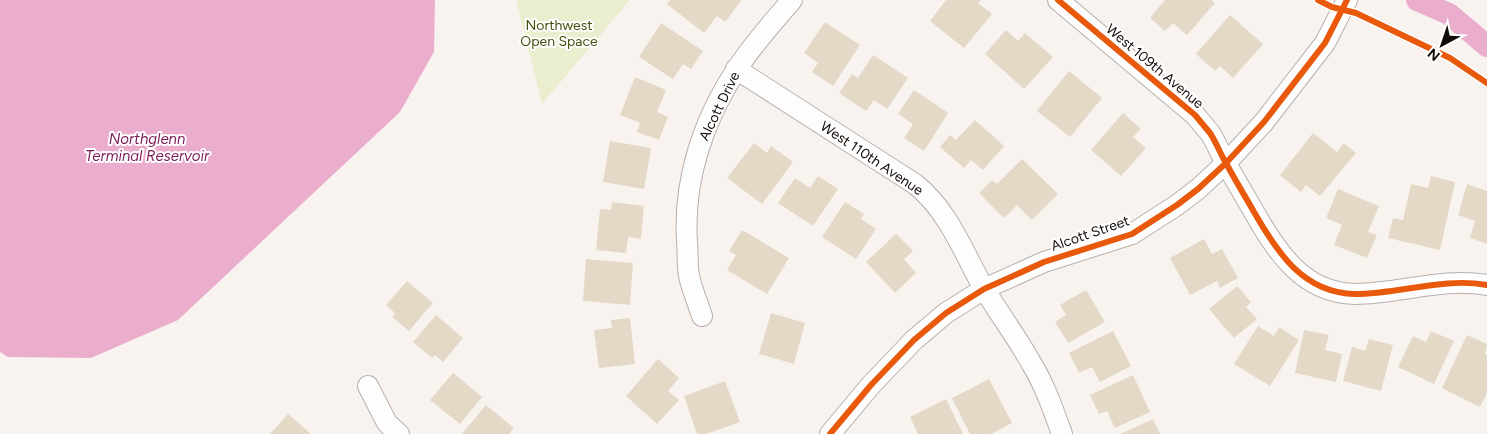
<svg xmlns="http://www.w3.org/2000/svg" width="1487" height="434" viewBox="0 0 1487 434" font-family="Figtree,sans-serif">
<rect width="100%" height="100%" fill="#f9f3f0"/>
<polygon fill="#eaeece" points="516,0 630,0 542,104"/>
<polygon fill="#eaaecc" points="0,0 435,0 434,52 400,112 178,320 91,358 8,357 0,352"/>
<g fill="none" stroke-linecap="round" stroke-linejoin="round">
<polyline stroke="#eaaecc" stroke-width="22" points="1417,0 1449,14 1487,46"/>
</g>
<g fill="#e4d9c7">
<polygon points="670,0 740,0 741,1 725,22 717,16 704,33 667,4"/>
<polygon points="946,0 981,0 978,3 992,14 964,48 930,21"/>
<polygon points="1165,0 1211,0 1215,3 1187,35 1173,23 1165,31 1150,18"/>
<polygon points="1230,15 1263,44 1233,78 1220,66 1215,71 1196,54"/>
<polygon points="825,22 860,45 833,86 812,72 818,63 804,53"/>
<polygon points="661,23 703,51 691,69 683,64 673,79 639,57"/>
<polygon points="1006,30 1018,41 1025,33 1053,57 1024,89 985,54"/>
<polygon points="873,55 908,78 887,109 874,100 866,111 839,93 852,74 858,78"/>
<polygon points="1069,71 1102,98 1070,137 1037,111"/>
<polygon points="635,77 666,90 657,112 668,117 659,140 637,132 640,123 620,115"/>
<polygon points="914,90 948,113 924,151 904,138 913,124 898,114"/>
<polygon points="1123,113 1141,129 1133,137 1146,148 1121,176 1091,150"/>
<polygon points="975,120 1004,146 983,170 971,160 964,168 940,147 950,135 956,140"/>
<polygon points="1313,133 1337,152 1344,143 1356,153 1320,196 1306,185 1301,192 1280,175"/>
<polygon points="610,141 651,148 644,189 603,182"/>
<polygon points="754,143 767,153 771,146 793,162 762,204 727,178"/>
<polygon points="1022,159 1058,194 1032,220 1017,205 1004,218 979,193 992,180 997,184"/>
<polygon points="818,176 838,189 813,226 778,203 795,178 810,188"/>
<polygon points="1431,176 1455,182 1440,250 1388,238 1393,218 1403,220 1411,184 1428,188"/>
<polygon points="1467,184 1487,191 1487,244 1470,238 1475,221 1458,215"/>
<polygon points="1338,189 1379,206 1368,232 1377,235 1367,258 1334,245 1342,225 1326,218"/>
<polygon points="612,202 644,206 641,239 628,237 626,253 596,250 600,209 611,210"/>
<polygon points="845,202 864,214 861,219 876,229 856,259 822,237"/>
<polygon points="742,230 789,258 767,294 727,270 736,255 729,251"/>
<polygon points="896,234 913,251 904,259 916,273 895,293 866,262"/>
<polygon points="1204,239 1212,254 1222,249 1238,278 1220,288 1217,281 1190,295 1170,258"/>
<polygon points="586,259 633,263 630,305 583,301"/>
<polygon points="407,281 433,303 409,331 392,317 395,313 386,305"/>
<polygon points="1237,286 1251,302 1246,307 1257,319 1234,338 1209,309"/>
<polygon points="1086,290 1105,322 1068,343 1055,322 1066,315 1060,305"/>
<polygon points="771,313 805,323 794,364 759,354"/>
<polygon points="436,315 463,338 443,362 435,355 432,358 413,342"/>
<polygon points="630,318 635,364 599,368 594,330 612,328 611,320"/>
<polygon points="1258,326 1274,336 1279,327 1299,340 1270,386 1234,364"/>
<polygon points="1304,330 1329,335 1325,350 1342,354 1336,382 1295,373"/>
<polygon points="1113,331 1131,366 1100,382 1092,367 1079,373 1069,353"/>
<polygon points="1431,331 1454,341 1434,384 1398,367 1413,336 1426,342"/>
<polygon points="1467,335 1487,344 1485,354 1487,355 1487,393 1480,407 1442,388"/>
<polygon points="1369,339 1393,345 1381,391 1343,381 1352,347 1365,351"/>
<polygon points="658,359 679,378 668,391 679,400 657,424 626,396"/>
<polygon points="453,373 482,397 460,424 430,400"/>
<polygon points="1133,375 1150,412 1115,428 1107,411 1099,414 1090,395"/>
<polygon points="989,379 1012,423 991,434 970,434 952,398"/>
<polygon points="725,381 740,422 706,434 697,434 684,396"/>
<polygon points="946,399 963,434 918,434 910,417"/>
<polygon points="486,405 514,428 509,434 462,434"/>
<polygon points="288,414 311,434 270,434"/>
<polygon points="1153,419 1160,434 1120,434"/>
</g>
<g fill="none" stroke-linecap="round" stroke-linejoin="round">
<defs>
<g id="street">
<path d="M1058,0L1195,115C1200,121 1205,127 1210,133C1216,142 1220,153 1226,163C1235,180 1245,196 1254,212C1277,252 1303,293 1355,294C1399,294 1443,277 1487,285"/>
<path d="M736,69L915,184C948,210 963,251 983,287C998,312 1016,336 1030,361C1044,383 1053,409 1062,434"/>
<path d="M702,316C698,303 692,290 689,276C687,265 688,253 687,242C683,181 703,120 737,69C753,44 773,22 792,0"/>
<polyline points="368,386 387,423 399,434"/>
<polyline points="830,434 871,385 914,340 946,313 984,289 1044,262 1132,234 1177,205 1198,189 1226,163 1264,122 1325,43 1347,0"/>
</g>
</defs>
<use href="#street" stroke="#b8b0ac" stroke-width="22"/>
<use href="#street" stroke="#fefdfd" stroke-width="20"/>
<defs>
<g id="cycleway">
<path d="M1058,0L1195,115C1200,121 1205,127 1210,133C1216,142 1220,153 1226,163C1235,180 1245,196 1254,212C1277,252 1303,293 1355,294C1399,294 1443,277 1487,285"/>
<polyline points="1318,0 1332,7 1356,13 1450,58 1487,83"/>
<polyline points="830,434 871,385 914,340 946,313 984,289 1044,262 1132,234 1177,205 1198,189 1226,163 1264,122 1325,43 1347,0"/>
</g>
</defs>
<use href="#cycleway" stroke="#fff" stroke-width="9"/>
<use href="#cycleway" stroke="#e8590c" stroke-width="6"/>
</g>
<g text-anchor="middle" stroke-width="4" stroke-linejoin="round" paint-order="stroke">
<g font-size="14" fill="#46500d" stroke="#fff">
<text x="559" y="30">Northwest<tspan x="559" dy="16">Open Space</tspan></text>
</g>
<g font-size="14" fill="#120a06" stroke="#fff">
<text transform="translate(1155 66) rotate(40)" y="5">West 109th Avenue</text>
<text transform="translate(719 106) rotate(-64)" y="5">Alcott Drive</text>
<text transform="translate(872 158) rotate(34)" y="5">West 110th Avenue</text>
<text transform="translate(1090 233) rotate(-19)" y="5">Alcott Street</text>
</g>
<g font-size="15" font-style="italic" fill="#7c1a58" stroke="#fff">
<text x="147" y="144">Northglenn<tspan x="147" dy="17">Terminal Reservoir</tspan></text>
</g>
</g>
<g transform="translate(1442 45) rotate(220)" stroke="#ffffff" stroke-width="4" paint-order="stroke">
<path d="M0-4L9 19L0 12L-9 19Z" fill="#120a06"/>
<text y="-8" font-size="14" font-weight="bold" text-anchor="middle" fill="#120a06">N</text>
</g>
</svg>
